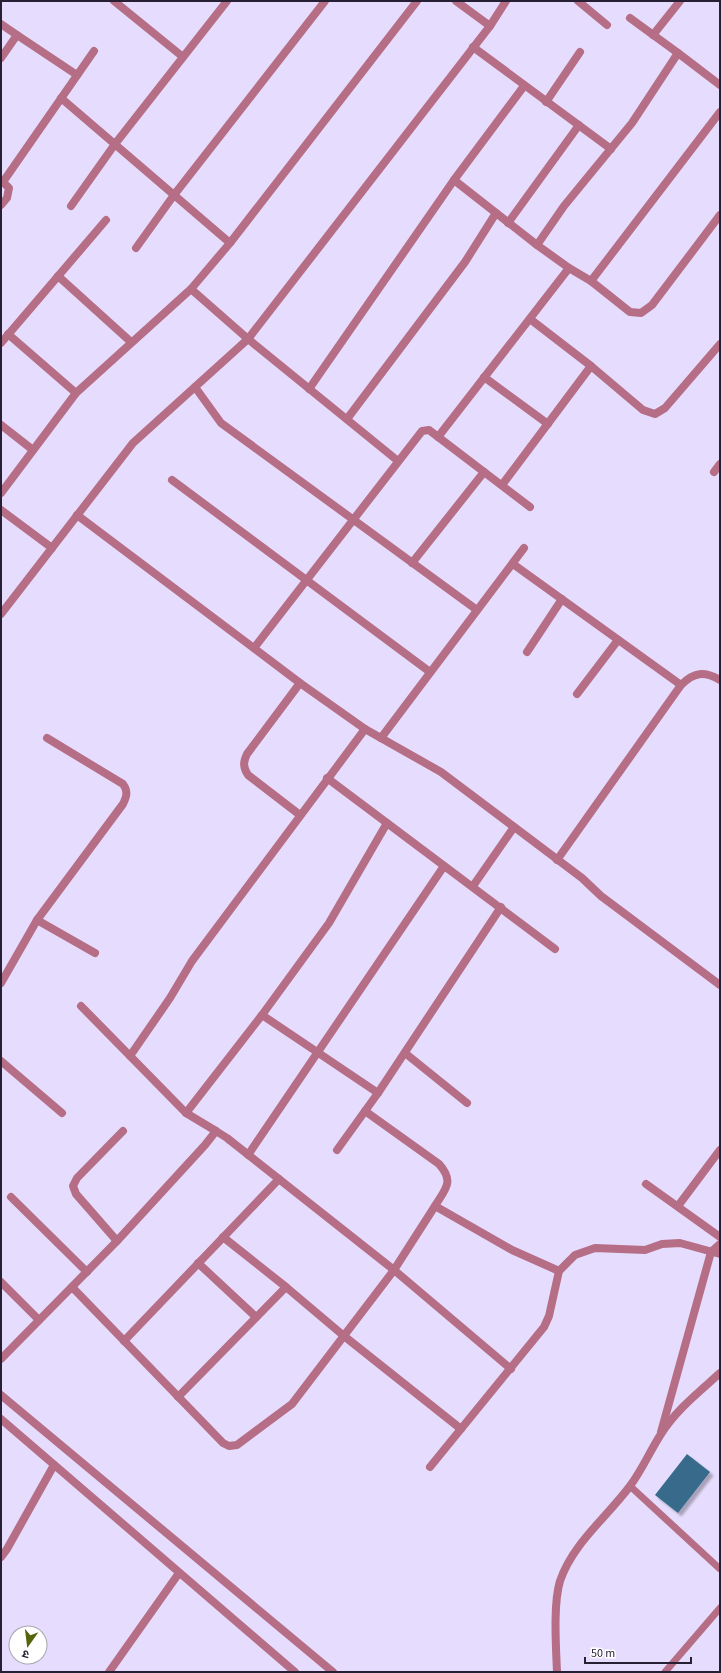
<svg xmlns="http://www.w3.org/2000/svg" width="721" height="1673" viewBox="0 0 721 1673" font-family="'Source Sans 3','Noto Sans Devanagari',sans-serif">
<defs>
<filter id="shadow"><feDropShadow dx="3.5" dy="3.5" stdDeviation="1" flood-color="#0004"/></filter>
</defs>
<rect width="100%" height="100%" fill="#e6dcfd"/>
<polygon fill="#376a8b" filter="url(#shadow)" points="687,1454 710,1472 678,1513 655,1495"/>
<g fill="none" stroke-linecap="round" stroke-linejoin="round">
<g stroke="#b56e85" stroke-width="7">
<polyline points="630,1486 720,1569"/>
<polyline points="665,1672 720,1608"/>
</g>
<g stroke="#b56e85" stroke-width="8">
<polyline points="114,1 183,57"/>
<polyline points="456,1 490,26"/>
<polyline points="578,1 607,25"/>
<polyline points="630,18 678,53"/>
<polyline points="1,24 17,35 1,58"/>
<polyline points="17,35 77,75"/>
<polyline points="653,35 680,1"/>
<polyline points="473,47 611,149"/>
<polyline points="524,86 454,180 537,245"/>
<polyline points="61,98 230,243"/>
<polyline points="546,102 580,52"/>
<polyline points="1,180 9,188 7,198 1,205"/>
<polyline points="3,182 94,51"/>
<polyline points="71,206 115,144 227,1"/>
<polyline points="508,223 579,125"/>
<polyline points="136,248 174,195 325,1"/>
<polyline points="569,268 537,245 564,206 632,123 678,53 720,85"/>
<polyline points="58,276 131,342"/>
<polyline points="591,281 630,312 641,313 652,305 720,215"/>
<polyline points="191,289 248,339 398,461"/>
<polyline points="530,319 591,366 643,410 655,414 665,408 720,344"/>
<polyline points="8,334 76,393"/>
<polyline points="1,343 106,220"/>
<polyline points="484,377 548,424"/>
<polyline points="195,387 221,423 477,610"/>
<polyline points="309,389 454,180"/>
<polyline points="347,419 465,262 496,213"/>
<polyline points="1,425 33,450"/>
<polyline points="438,437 569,268 591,281 720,112"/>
<polyline points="714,472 720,464"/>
<polyline points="172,480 430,672"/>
<polyline points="502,485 591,366"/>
<polyline points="1,493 76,393 191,289 230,243 417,1"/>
<polyline points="1,510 52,548"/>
<polyline points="77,515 300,683 365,729 441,772 582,878 601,896 720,985"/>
<polyline points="412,563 484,472"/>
<path d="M513,564L681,685C694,672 704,671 720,680"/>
<polyline points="1,614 133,443 248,339 490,26 506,1"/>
<polyline points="254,648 422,431 429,430 530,507"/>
<polyline points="527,652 562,599"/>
<polyline points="577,694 618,640"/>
<polyline points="381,738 524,548"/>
<polyline points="327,778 555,949"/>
<path d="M300,815L248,775C243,767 243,762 247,754L300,683"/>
<polyline points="557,860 681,685"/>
<polyline points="473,886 514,827"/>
<polyline points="37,920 95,953"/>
<path d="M1,983L37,920L123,804C127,796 128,791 123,784L47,738"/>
<polyline points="262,1015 378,1093"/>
<polyline points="405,1053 467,1103"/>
<polyline points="130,1056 170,998 192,961 365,729"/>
<polyline points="1,1061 62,1113"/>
<path d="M365,1111L439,1164C455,1182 445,1189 435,1206L512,1250L559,1271L575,1255L595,1248L645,1250L662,1244L680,1243L720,1254"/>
<polyline points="186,1113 262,1015 329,923 387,823"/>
<polyline points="216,1131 227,1138 394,1270 511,1369"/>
<polyline points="337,1150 378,1093 501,907"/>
<polyline points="248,1155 444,866"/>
<polyline points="646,1184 720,1237"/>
<polyline points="11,1197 87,1272"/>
<polyline points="678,1206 720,1150"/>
<polyline points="223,1237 286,1287 344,1336 461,1429"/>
<polyline points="117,1241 76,1194 73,1186 77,1178 123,1131"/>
<polyline points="198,1263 256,1317"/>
<polyline points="1,1282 39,1320"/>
<polyline points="72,1287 223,1443 229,1446 237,1445 292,1404 394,1270 435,1206"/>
<polyline points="124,1341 279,1179"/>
<polyline points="1,1359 117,1241 205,1145 216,1131 186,1113 81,1006"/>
<polyline points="178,1397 286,1287"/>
<polyline points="661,1432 711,1252 720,1244"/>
<polyline points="430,1467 544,1327 549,1316 559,1271"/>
<polyline points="1,1557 7,1549 54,1465"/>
</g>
<g stroke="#b56e85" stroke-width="8">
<polyline points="1,1395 333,1672"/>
<polyline points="1,1419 295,1672"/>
<polyline points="109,1672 179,1573"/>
<path d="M557,1672C556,1647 553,1604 560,1581C573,1543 607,1517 630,1486C642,1470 650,1451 661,1434C676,1410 699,1392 720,1373"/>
</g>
</g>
<rect width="721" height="1673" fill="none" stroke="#272034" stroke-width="4"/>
<g transform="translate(28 1645) rotate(194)"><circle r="19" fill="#ffffff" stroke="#a9a6ae"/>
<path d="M0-3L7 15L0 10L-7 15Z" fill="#56650b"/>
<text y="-6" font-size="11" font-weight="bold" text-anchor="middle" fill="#272034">उ</text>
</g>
<path d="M585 1657v6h106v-6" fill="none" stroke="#272034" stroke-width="2"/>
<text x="591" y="1657" font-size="12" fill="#272034" stroke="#ffffff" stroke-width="3" paint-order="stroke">50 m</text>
</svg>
